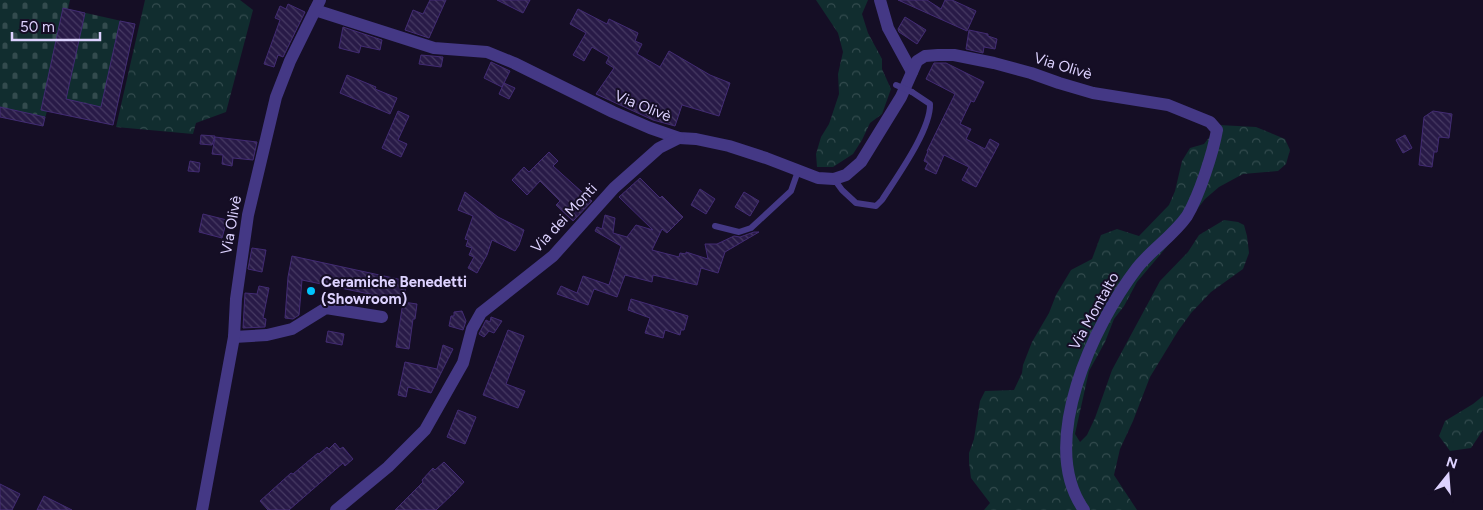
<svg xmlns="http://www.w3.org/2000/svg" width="1483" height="510" viewBox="0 0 1483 510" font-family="Figtree,sans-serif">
<defs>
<pattern id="forest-crowns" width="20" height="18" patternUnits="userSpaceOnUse" patternTransform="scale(1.25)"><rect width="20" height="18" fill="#112d2f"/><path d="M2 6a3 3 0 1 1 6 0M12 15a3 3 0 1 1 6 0" fill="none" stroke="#334b4e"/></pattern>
<pattern id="cemetery-stones" width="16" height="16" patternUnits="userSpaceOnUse" patternTransform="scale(1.25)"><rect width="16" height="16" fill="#112d2f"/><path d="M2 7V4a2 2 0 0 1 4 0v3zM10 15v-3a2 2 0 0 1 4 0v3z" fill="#334b4e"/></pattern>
<pattern id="building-back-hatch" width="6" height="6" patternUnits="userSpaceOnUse" patternTransform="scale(1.25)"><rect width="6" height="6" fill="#281a47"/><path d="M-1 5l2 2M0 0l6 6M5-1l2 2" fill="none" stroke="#473a63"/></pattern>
</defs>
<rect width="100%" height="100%" fill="#150e25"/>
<g fill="url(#forest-crowns)">
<polygon points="145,0 240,0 253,10 226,112 196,123 193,134 116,127"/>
<polygon points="816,0 868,0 862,14 868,33 882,59 882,69 891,89 882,114 870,123 862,140 853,154 833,167 817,167 816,154 821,137 829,124 839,94 838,74 843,52 838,33"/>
<polygon points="1219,125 1256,127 1285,139 1290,150 1286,164 1278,171 1243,174 1219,187 1205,199 1181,230 1137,282 1124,306 1114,319 1105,342 1089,371 1075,434 1080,442 1087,435 1095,418 1112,370 1160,281 1188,252 1199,235 1224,220 1238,222 1244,225 1247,236 1249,253 1243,269 1211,292 1191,313 1178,331 1150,377 1133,421 1120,449 1114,475 1137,510 984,510 990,503 971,478 969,462 969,453 974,439 980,401 985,391 1014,390 1022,373 1023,365 1032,342 1049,313 1056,295 1071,270 1092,259 1101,235 1117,229 1139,236 1169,205 1175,191 1182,161 1190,148 1204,144"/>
<polygon points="1483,396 1483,430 1471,448 1450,451 1439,436 1445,421 1473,404"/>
</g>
<polygon fill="url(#cemetery-stones)" points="0,0 70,0 68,9 135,24 113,125 47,111 43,126 0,117"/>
<g fill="url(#building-back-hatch)" stroke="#422b73">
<polygon points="430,0 446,0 429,38 405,30 413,10 423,14"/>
<polygon points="497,0 530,0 523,13"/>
<polygon points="898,0 927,0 941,9 945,0 952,0 976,11 967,31"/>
<polygon points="288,4 305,12 283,57 278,55 274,67 264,64 280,20 275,18 280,6 286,9"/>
<polygon points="63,8 85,13 66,99 101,107 120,21 135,24 113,125 41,110"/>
<polygon points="578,9 607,24 609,19 638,33 635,41 642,44 637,54 660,67 669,51 710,75 730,83 719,116 682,105 675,126 653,120 596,94 614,68 606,63 609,57 592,47 584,61 573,55 586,33 570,24"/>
<polygon points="905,17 926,30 917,44 899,32 898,29"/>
<polygon points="343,27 382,40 380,50 361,46 359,53 339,48"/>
<polygon points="969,30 988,34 988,36 997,39 995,49 984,47 983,53 966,49"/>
<polygon points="421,55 443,57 441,67 419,64"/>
<polygon points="491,62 510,71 502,87 484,78"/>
<polygon points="934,63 946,63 984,82 974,102 971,101 960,124 971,129 966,139 985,149 990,139 999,144 976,187 962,180 969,167 944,155 936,174 925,169 928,163 924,161 928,151 927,151 955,94 926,79"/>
<polygon points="347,75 376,87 375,89 397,98 390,114 340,93"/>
<polygon points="504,83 515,88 509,99 499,94"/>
<polygon points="0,107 45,117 43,126 0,117"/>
<polygon points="398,111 409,116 398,140 407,144 401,157 382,148"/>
<polygon points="1433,111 1452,114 1449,138 1439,137 1437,152 1434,152 1432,167 1419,165 1424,117"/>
<polygon points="201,135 215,136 212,145 200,144"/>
<polygon points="1405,135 1412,148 1403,153 1396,140"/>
<polygon points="215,137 257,142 253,160 233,158 232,166 222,164 223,155 212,154"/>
<polygon points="549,152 558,161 553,166 592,201 573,221 556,205 560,201 540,181 527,195 512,180 524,167 529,172"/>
<polygon points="190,161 200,163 199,172 188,171"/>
<polygon points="640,178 660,198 662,196 683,217 667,233 662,229 652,250 679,257 680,253 686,254 686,252 708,259 705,244 717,244 734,236 740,237 754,232 759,232 725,252 718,273 701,268 697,285 653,275 652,282 625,275 617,297 594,289 588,305 557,294 561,286 577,293 583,276 609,285 621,246 595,231 597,227 602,229 605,215 615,218 613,233 627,237 636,225 653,230 619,197"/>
<polygon points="700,189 715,199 706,214 691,205"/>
<polygon points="465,192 498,217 524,230 519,245 515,251 492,240 487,255 477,273 468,268 474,257 469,255 472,248 466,246 468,240 465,239 473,216 458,210"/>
<polygon points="744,192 759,201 750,216 735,207"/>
<polygon points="203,214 227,220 222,238 199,232"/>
<polygon points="252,248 266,250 262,272 248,269"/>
<polygon points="292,256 407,281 403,301 302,280 299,315 293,319 285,318 288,277"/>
<polygon points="259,286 269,288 263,318 266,319 265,327 243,328 245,293 257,294"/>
<polygon points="631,299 688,316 684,330 681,330 680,335 665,330 663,338 645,333 650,318 628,310"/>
<polygon points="403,302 417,304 415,319 413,319 409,349 396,347"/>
<polygon points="462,311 466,321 463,330 449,326 451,316 454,316 454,312"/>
<polygon points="491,317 502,321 494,333 489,331 484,337 479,334 486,320 490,322"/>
<polygon points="508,330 524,336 506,384 525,391 518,408 483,395"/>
<polygon points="328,331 344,334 342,345 326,342"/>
<polygon points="443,345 453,349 431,393 408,387 406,397 398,395 405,362 437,369"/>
<polygon points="458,410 476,417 465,444 447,437"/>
<polygon points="335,443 340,449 343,447 353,459 345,466 343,463 289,510 268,510 260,501 291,473 293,474 318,453 319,454 327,447 329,449"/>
<polygon points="444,462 464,482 455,492 436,510 395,510 423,482 422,480 433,468 435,470"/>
<polygon points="0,484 20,494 12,510 0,510"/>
<polygon points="44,496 72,510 37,510"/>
</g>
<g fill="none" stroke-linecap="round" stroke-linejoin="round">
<g stroke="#443885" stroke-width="6">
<path d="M834,179L842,190L856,203L876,206L882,200C896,178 931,130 930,104L912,92"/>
<polyline points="715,226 739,232 751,228 791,191 798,171"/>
</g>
<g stroke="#443885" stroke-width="12">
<polyline points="880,0 888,28 912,72"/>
<path d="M315,10L434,48L487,52L514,63L613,112L650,128L679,138L696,139L729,146L766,158L818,178L834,179L846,175L861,162L901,97L917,61L925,56L938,55H954L994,63L1031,73L1059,83L1093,93L1168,105L1210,122L1217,130C1213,153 1199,196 1187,216C1173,236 1152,249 1137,268C1094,324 1037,443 1084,510"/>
<polyline points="234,337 267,335 292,329 326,308 382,317"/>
<polyline points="336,510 388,467 425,430 463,363 472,329 481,313 553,256 614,188 659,148 679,138"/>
</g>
<polyline stroke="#443885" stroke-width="12" points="202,510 234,337 236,299 248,215 276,97 290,61 320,0"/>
<polyline stroke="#443885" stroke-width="6" points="896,85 912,92"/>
</g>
<circle fill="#00c5fd" stroke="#150e25" stroke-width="2" cx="311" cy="291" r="5"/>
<g text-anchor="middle" stroke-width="4" stroke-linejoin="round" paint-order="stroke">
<g font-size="15" fill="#ddd2ff" stroke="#150e25">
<text transform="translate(1063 66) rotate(17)" y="5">Via Olivè</text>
<text transform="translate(643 106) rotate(22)" y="5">Via Olivè</text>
<text transform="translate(564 218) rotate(-47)" y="5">Via dei Monti</text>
<text transform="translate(231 225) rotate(-80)" y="5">Via Olivè</text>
<text transform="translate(1094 311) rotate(-61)" y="5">Via Montalto</text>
</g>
<g font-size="15" font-weight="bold" fill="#ddd2ff" stroke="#150e25" text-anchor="start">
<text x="321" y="287">Ceramiche Benedetti<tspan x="321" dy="17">(Showroom)</tspan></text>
</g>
</g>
<g transform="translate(1448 475) rotate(17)" stroke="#150e25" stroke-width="4" paint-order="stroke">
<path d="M0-4L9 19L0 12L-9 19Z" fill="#ddd2ff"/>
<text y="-8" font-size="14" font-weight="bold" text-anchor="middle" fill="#ddd2ff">N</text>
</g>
<path d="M12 32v8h88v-8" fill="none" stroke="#ddd2ff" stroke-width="2.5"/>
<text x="20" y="32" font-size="15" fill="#ddd2ff" stroke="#150e25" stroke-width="4" paint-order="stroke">50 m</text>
</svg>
